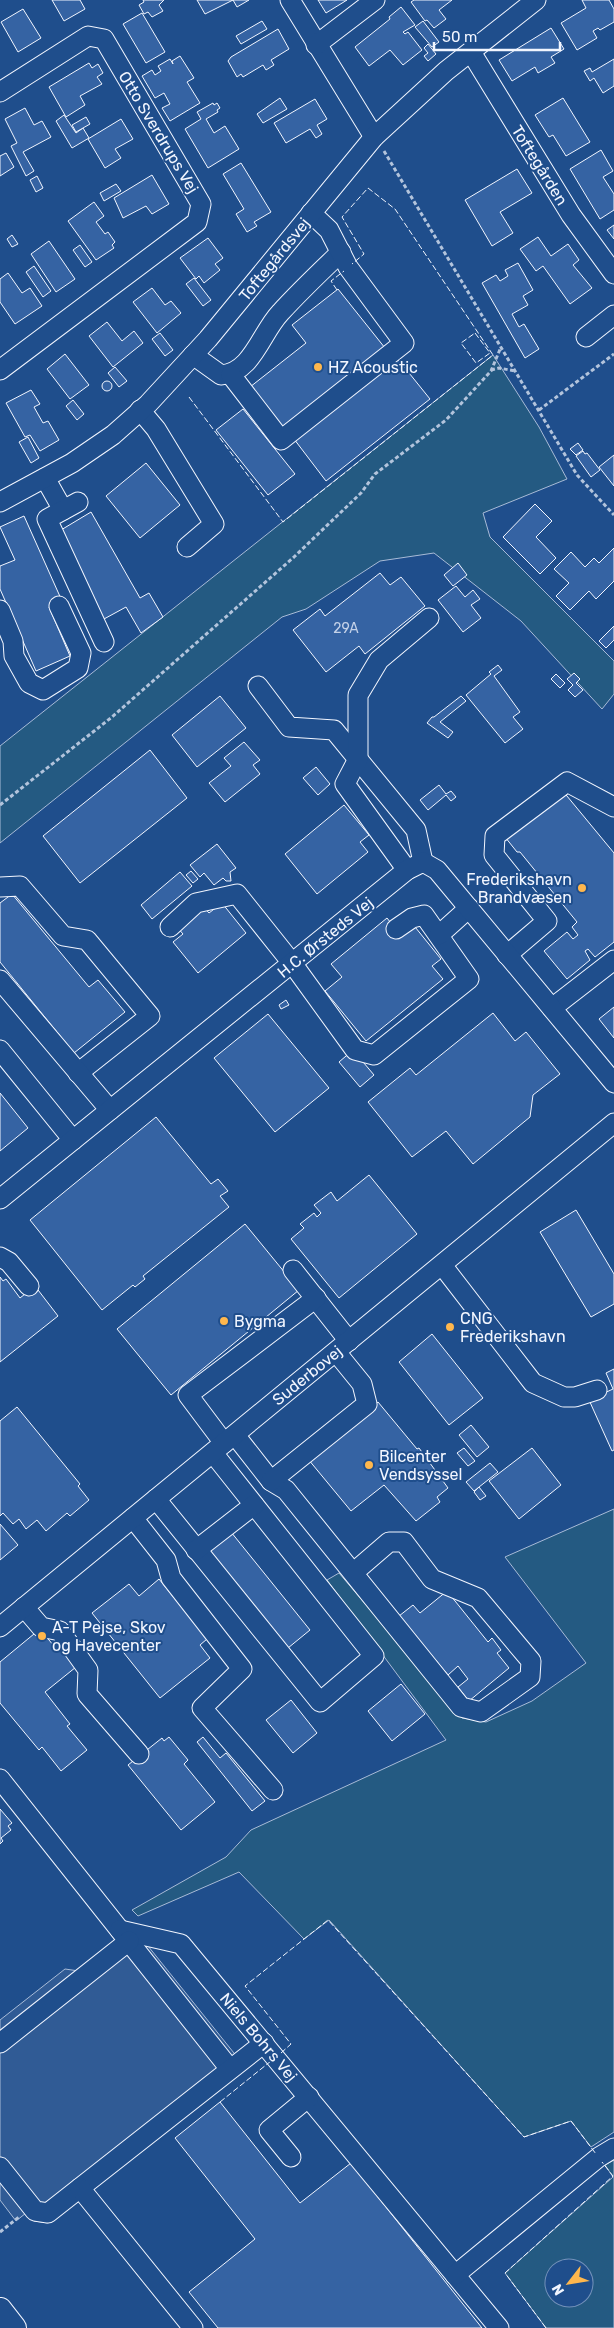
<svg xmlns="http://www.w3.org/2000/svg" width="614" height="2328" viewBox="0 0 614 2328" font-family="Rubik,sans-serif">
<rect width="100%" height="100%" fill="#1f4e8c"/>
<g fill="#245a82" stroke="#a8bbd7" fill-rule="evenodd">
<polygon points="493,355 539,427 567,479 483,513 490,537 614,661 614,694 602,709 521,621 434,553 380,561 306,609 282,617 0,843 0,746"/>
<polygon points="614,1509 614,2132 591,2147 571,2121 524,2137 329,1920 304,1939 239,1872 138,1916 132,1910 226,1857 251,1830 446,1740 327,1580 339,1573 462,1718 486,1722 532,1701 586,1663 505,1557"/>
<path d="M614,2160V2328H546L505,2273L613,2177L605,2165ZM554,2268H584V2298H554Z"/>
</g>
<polygon fill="#305b95" stroke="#a8bbd7" points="129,1941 148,1946 246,2068 48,2223 34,2221 26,2213 16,2221 0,2200 0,2020 65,1969 79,1971"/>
<g fill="#3563a3" stroke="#f2f6ff">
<polygon points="52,0 80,0 85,9 64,21"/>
<polygon points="143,0 164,0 159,5 163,11 152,17 148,12 144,14 139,5 144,2"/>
<polygon points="197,0 249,0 237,7 233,0 205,14"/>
<polygon points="318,0 347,0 326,13"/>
<polygon points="414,0 452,0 439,10 446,19 434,28 427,20 425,21 411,2"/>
<polygon points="582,0 609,0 614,9 614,22 600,30 598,28 593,31 597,38 577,50 561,23 586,8"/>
<polygon points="401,7 415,25 403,32 405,34 408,32 422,50 403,65 390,50 369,66 355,47 390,19 389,17"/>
<polygon points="23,9 41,38 18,52 1,22"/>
<polygon points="142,13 165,52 146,63 123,24"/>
<polygon points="262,21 267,29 241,44 236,36"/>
<polygon points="423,21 439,42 432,47 415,27"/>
<polygon points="551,28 564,49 551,57 555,63 538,73 535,67 512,81 499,60"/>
<polygon points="278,29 289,49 271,60 274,65 266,70 263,65 243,77 241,74 237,77 228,61 231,57"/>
<polygon points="428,44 436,54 428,61 424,56 428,53 424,48"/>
<polygon points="180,56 194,78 187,82 200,103 170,121 162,108 170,104 164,93 155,98 142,76 152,70 155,75 161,71 158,66 170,59 173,64 172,61"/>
<polygon points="614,59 614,86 603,93 594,78 590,81 584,71 590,68 592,72"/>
<polygon points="89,63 92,68 98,64 103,73 97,77 102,84 80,96 85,105 66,117 49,87"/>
<polygon points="280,98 287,109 263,123 257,114"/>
<polygon points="563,98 590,142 566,156 553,135 549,137 535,115"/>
<polygon points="315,99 327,119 317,125 322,134 316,138 310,129 286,143 274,123"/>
<polygon points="213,103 214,105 217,103 220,108 217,110 218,112 206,119 214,133 225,126 239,149 208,168 185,129 201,119 197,112"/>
<polygon points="25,108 34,125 42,121 51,137 23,152 34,171 26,176 11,146 17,143 5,119"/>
<polygon points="64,115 76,133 83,128 89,138 72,148 56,121"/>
<polygon points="86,117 90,124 76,132 72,125"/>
<polygon points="121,119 133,139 115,149 121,158 105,168 88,139"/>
<polygon points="601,150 613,171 603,177 614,194 614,210 600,219 570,169"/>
<polygon points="6,153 14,167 0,176 0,156"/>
<polygon points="241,163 271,212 254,222 257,226 247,232 236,214 244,209 223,174"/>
<polygon points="517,169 532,193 500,212 513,233 492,246 465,200"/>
<polygon points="152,175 169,204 152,214 146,206 123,218 114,198"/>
<polygon points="37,176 43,188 36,192 30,180"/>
<polygon points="116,184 121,191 104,201 100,193"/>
<polygon points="94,202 104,216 96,222 105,234 108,232 115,242 112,245 114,248 96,260 68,221"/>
<polygon points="614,225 614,239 607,230"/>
<polygon points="12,235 18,244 12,247 7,239"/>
<polygon points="538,237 551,256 568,244 579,260 573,265 592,288 570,304 543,266 536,271 520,249"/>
<polygon points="208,238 223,258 215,264 220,270 204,283 199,276 196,279 180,258"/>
<polygon points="49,241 75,279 56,292 31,254"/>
<polygon points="80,245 92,262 85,267 73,250"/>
<polygon points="518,263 533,290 523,296 528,305 512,314 519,327 524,324 539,349 525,358 482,283 496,275 500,281 508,276 505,270"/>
<polygon points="34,266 51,291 43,297 26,272"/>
<polygon points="8,273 22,293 30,288 42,306 15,324 0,302 0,279"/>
<polygon points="194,278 211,300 203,306 186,284"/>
<polygon points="152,288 165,305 171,301 181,313 157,333 133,302"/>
<polygon points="338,289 385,348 283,428 250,387 306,343 292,325"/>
<polygon points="107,322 122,341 134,331 143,343 113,367 89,336"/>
<polygon points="160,333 173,350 165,356 152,339"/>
<polygon points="65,354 89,385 70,399 47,369"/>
<polygon points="397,358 430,399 326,481 294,439"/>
<polygon points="115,367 127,381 119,387 108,373"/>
<circle cx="107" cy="386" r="5"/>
<polygon points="31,390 40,404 34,407 43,423 48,421 59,440 40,451 30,435 25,437 6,403"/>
<polygon points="73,400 84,414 77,420 66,406"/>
<polygon points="243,409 295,474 268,495 216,430"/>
<polygon points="28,437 39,458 31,463 19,442"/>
<polygon points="578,443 583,450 576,455 570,449"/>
<polygon points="583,451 585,454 587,453 600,470 591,477 576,456"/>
<polygon points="614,455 614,486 599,467"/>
<polygon points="146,463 180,505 140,538 106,496"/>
<polygon points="535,504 552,521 536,537 556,558 540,574 503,537"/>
<polygon points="91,512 140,598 149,593 163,617 141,633 126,607 104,619 56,533"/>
<polygon points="24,516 62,601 49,607 70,656 36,671 0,589 0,566 15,560 0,527"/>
<polygon points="614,548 614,581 596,599 589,591 570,610 556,596 569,583 554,569 571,552 585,567 594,558 599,563"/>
<polygon points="458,563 467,575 453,586 444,575"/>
<polygon points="380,573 390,585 401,577 425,606 365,654 359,646 326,672 293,630 320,609 325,616"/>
<polygon points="456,586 465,597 473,590 480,599 471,605 481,618 463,632 438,600"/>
<polygon points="614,626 614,640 606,648 599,641"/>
<polygon points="498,665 502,670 494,676 520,712 513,717 523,729 505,743 466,695 491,674 489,672"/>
<polygon points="574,673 580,679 576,683 583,690 575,697 568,690 573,685 567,679"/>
<polygon points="556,674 565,683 560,688 551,679"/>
<polygon points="220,696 246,728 197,767 172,735"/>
<polygon points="461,696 466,701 440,722 453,732 448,738 427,723 432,717 434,717"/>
<polygon points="244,742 260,760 253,765 260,774 225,802 209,783 231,766 224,758"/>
<polygon points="150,750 187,798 80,883 43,836"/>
<polygon points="316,767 330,784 318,795 303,778"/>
<polygon points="439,785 446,794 451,791 456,797 451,801 446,795 428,810 420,800"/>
<polygon points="562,790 614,853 614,942 595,957 588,949 585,951 590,960 567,979 544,951 567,932 573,939 578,935 572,927 577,922 520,852 517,852 505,837"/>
<polygon points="344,805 369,835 360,842 368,852 317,894 285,854"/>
<polygon points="217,844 236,868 230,872 231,881 226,881 223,878 214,885 204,873 200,877 190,865"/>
<polygon points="191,871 198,879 193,883 186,875"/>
<polygon points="180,872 192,886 152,919 141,905"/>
<polygon points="12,894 89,987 98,980 125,1012 74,1053 0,962 0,903"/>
<polygon points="222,903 246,933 198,973 173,942 183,934 177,927 203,906 209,913"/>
<polygon points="387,918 398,932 411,922 441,959 432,966 443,979 366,1041 325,991 342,977 331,964"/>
<polygon points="286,1000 289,1005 281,1009 279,1005"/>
<polygon points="614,1007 614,1038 599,1019"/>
<polygon points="493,1013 515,1041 526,1032 560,1074 533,1095 530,1117 473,1164 446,1131 412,1157 368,1102 410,1068 416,1075"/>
<polygon points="268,1014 329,1088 275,1132 214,1058"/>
<polygon points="353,1050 374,1075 360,1087 339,1062"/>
<polygon points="0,1093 28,1128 0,1151"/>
<polygon points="156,1117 211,1184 218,1179 228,1191 220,1196 229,1207 143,1276 145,1279 135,1287 133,1285 102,1310 30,1220"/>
<polygon points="369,1175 417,1234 339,1298 291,1239 304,1228 300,1224 314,1213 317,1217 321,1213 314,1205 331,1192 337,1201"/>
<polygon points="576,1210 614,1274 614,1304 591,1317 540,1232"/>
<polygon points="245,1224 299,1290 171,1395 117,1329"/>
<polygon points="0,1277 3,1281 6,1279 20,1298 35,1286 58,1316 0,1362"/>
<polygon points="432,1334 483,1398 449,1425 399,1362"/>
<polygon points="614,1369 614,1450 612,1451 589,1400 613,1389 606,1373"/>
<polygon points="378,1402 417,1449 419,1448 448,1488 437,1497 440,1502 416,1521 384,1485 351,1511 308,1459"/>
<polygon points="17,1407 80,1484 78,1486 89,1500 70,1516 67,1513 46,1531 37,1520 26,1529 19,1519 13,1524 3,1513 0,1516 0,1421"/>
<polygon points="471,1425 489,1447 477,1457 459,1435"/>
<polygon points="464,1448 475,1461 468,1466 457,1453"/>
<polygon points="532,1448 561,1485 519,1519 489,1481"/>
<polygon points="490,1463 498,1472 474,1491 466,1482"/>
<polygon points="479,1487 486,1496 480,1500 474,1492"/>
<polygon points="0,1524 18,1545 0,1560"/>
<polygon points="231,1532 310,1630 288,1648 206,1552"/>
<polygon points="159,1579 207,1639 200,1645 210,1658 160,1698 92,1613 129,1584 139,1596"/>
<polygon points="447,1591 488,1642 492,1638 501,1650 497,1653 509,1668 469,1701 458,1687 468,1679 458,1666 448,1675 399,1616 413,1605 420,1613"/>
<polygon points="40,1629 58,1651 60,1649 76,1667 45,1692 70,1724 67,1726 87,1750 61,1771 42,1747 39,1750 0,1703 0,1662"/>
<polygon points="401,1684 425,1714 392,1741 368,1711"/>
<polygon points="291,1700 317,1733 293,1753 266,1720"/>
<polygon points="169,1737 188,1760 184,1764 215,1802 181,1830 128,1765 162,1738 164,1741"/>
<polygon points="203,1737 220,1758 226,1753 265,1801 252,1811 197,1742"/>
<polygon points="0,1809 12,1823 8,1826 11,1830 1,1838 3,1841 0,1844"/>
<polygon points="220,2102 300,2203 351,2163 482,2328 218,2328 189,2292 255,2239 175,2138"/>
</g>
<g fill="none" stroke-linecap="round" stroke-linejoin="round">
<defs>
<g id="minor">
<polyline points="290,0 374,137"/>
<polyline points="316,45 375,0"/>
<polyline points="471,52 571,215 614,274"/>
<polyline points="0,92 88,36 104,39 201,204 197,222 0,370"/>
<polyline points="586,337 614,315"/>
<path d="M193,355L221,375C252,373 261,333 280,313C299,292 320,272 341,252"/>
<polyline points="231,375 281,440 404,343 348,267 329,230 311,213"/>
<polyline points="140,410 156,429 214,524 187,547"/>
<polyline points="45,478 63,510"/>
<polyline points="0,502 72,463 113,435 148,404 208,339 374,137 446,71 536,0"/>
<polyline points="78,502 47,519 104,642"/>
<polyline points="0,610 13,641 14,656 29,683 43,690 78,668 81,653 59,606"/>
<polyline points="258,686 289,727 334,730 416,830 423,862"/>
<polyline points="407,870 345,784 358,759 358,695 379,660 429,618"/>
<polyline points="0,887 20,886 63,936 87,940 150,1016 78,1073"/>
<polyline points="170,927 196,903 237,894 292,963 355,1050 374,1055 469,979 424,915 412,918 396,929"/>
<polyline points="439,935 469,908"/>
<polyline points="507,955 547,921 494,855 495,836 567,782 614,807"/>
<polyline points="0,980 110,1110"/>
<polyline points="552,1008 614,960"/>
<polyline points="0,1050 73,1140"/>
<polyline points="0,1199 407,870 423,862 437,870 614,1083"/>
<polyline points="0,1257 9,1262 29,1286"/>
<polyline points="442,1265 533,1383 564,1397 575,1397 597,1390"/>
<polyline points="293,1270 349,1341"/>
<polyline points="235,1435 271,1481 286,1490 461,1707 481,1712 530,1677 531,1661 478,1598 432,1579 404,1542 389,1542 353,1573"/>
<polyline points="224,1443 188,1395 316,1298"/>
<polyline points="271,1481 367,1404 362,1384 336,1352"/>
<polyline points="156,1499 320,1702 374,1656 213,1453"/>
<polyline points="133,1518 166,1560 171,1578 242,1669 202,1708 273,1790"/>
<polyline points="196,1550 254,1505"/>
<polyline points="24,1607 41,1627 60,1631 88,1670 87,1694 139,1754"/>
<polyline points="0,1627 614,1123"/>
<polyline points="0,1779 230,2069"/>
<polyline points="120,1930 181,1944 499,2328"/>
<polyline points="0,2043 129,1941"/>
<polyline points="291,2157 269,2130 309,2097"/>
<polyline points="0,2167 35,2211 48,2213 264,2043"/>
<polyline points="80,2188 193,2328"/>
<polyline points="455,2275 599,2157 614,2148"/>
</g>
<polyline id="major" points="0,2310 14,2328"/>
</defs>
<use href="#minor" stroke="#f2f6ff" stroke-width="21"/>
<use href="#major" stroke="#f2f6ff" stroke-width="26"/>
<g stroke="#b3c4dc" stroke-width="3" stroke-dasharray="4 2.5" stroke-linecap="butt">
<polyline points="384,151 577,475 614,515"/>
<polyline points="491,370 499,368 515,371"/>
<polyline points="539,410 614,354"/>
<polyline points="0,805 112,717 294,557 361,493 375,474 446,420 491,371 501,347"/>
<polyline points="0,2232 19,2217"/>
</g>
<use href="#minor" stroke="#1f4e8c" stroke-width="19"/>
<use href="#major" stroke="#1f4e8c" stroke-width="24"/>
<g stroke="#f2f6ff" stroke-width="1" stroke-dasharray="6 2.5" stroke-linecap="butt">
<polyline points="337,290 331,281 344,271"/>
<polygon points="475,333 490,353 476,363 461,343"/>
<polyline points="189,397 283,522 493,355 395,209 368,188 342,217 364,254 352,264"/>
<polyline points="281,2053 291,2044 245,1986 328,1920 524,2137 571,2121 596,2154"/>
<polyline points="220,2102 271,2061"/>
<polyline points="546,2328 505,2273 613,2176 602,2162"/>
</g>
</g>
<g fill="#ffb74d" stroke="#1f4e8c" stroke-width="2">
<circle cx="318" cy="367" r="5"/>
<circle cx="582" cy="888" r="5"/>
<circle cx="224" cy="1321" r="5"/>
<circle cx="450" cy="1327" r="5"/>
<circle cx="369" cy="1465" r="5"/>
<circle cx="42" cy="1636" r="5"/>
</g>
<g text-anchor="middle" stroke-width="4" stroke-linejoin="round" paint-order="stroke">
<g font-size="14" fill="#c3d1e8">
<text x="346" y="633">29A</text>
</g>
<g font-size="16" fill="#f2f6ff" stroke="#1f4e8c">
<text transform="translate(159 132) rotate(59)" y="6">Otto Sverdrups Vej</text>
<text transform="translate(540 165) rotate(58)" y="6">Toftegården</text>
<text transform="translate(274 259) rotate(-51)" y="6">Toftegårdsvej</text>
<text transform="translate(325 937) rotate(-39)" y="6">H.C. Ørsteds Vej</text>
<text transform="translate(307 1375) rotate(-39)" y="6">Suderbovej</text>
<text transform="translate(259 2037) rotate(50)" y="6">Niels Bohrs Vej</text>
</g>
<g font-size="16" fill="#f2f6ff" stroke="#1f4e8c" text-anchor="start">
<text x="328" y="373">HZ Acoustic</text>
<text x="572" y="885" text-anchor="end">Frederikshavn<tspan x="572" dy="18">Brandvæsen</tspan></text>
<text x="460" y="1324">CNG<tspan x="460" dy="18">Frederikshavn</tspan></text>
<text x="234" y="1327">Bygma</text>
<text x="379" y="1462">Bilcenter<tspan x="379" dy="18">Vendsyssel</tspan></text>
<text x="52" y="1633">A-T Pejse, Skov<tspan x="52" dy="18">og Havecenter</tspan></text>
</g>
</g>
<g transform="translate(569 2283) rotate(239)"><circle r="24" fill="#1f4e8c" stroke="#7391ba"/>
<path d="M0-4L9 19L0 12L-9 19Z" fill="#ffb74d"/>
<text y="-8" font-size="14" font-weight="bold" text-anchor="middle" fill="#f2f6ff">N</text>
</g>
<path d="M434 42v8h126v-8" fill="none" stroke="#f2f6ff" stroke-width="2.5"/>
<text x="442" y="42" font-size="15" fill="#f2f6ff" stroke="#1f4e8c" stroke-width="4" paint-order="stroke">50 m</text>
</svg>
